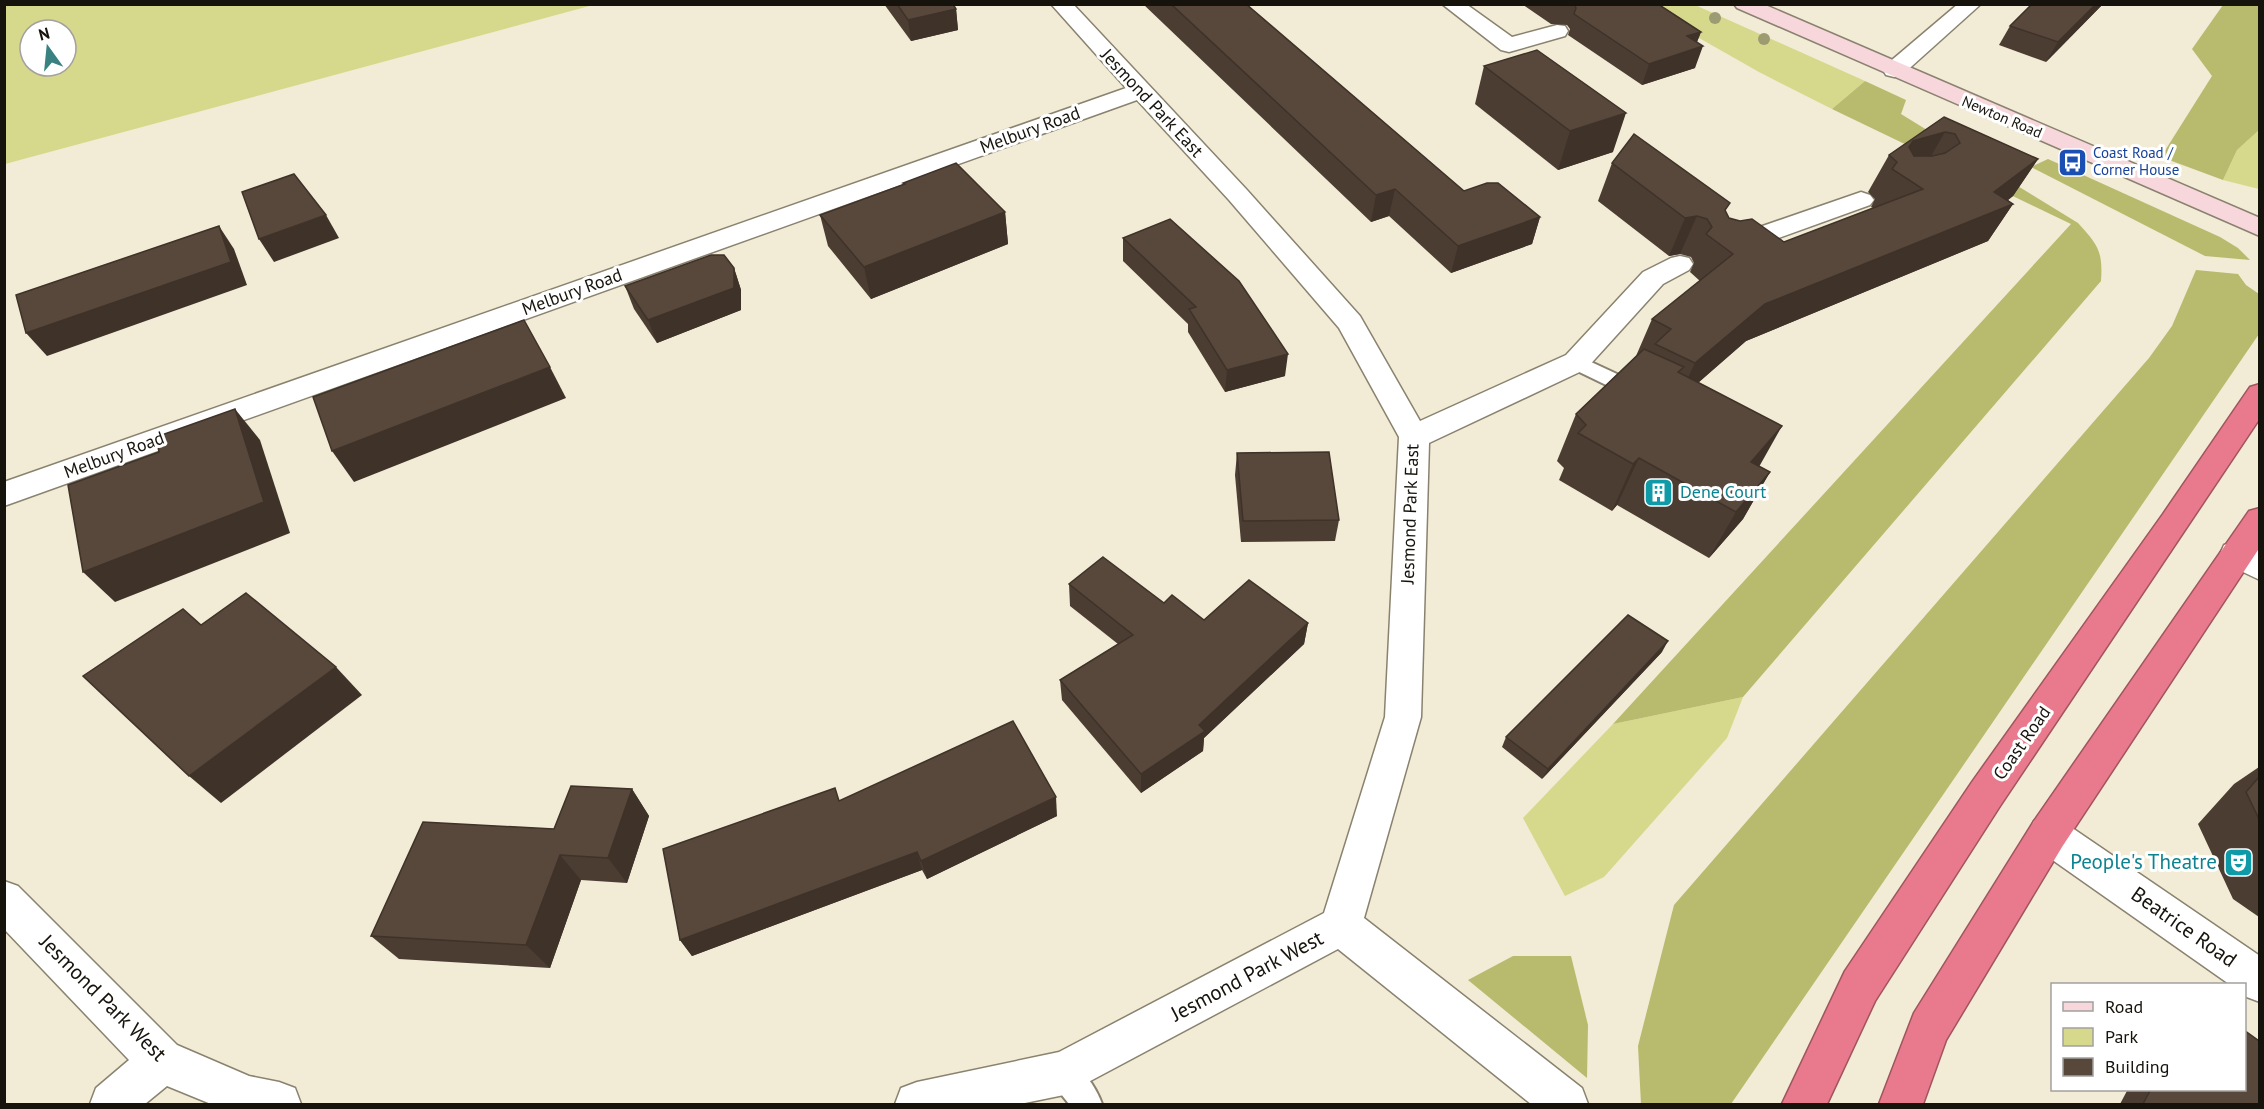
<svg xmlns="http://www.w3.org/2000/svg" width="2264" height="1109" viewBox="0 0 2264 1109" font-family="'PT Sans',sans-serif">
<rect width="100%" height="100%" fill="#f2ebd5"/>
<g fill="#d6d88b" fill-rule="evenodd">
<path d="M5,5H593L5,164ZM30,30H66V66H30Z"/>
<polygon points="1641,5 1695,5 1865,81 1832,109 1759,72"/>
<polygon points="2259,130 2259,189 2223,180 2237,150"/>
<polygon points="1743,697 1727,738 1604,877 1565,896 1523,818 1613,724"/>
</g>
<g fill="#b8ba6d">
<polygon points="2223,5 2260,5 2259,130 2237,150 2223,180 2161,157 2212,76 2192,49"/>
<path d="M1865,81L1906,100L1901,114L2078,223C2098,245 2103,251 2101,281L1743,697L1613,724L2071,224L1832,109Z"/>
<polygon points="2048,159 2220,237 2238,248 2250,260 2205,256 2031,167"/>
<polygon points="2196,270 2238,274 2246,285 2259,294 2259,334 1731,1104 1641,1104 1638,1046 1674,905 2149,358 2172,326"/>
<polygon points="1513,956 1571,956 1588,1025 1587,1078 1468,980"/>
</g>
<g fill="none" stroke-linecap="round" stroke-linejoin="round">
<defs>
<g id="lane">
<polygon points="1576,355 1645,387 1648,392 1645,397 1638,399 1631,397 1569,367 1566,362 1569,357"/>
<path d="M1064,1058C1081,1065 1096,1087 1102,1104H1069L1053,1084L1049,1073L1053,1062Z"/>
</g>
<g id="street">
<polygon points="1051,4 1073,4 1247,190 1360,316 1420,421 1566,355 1643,272 1671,258 1680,256 1689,258 1693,264 1689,270 1663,284 1586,369 1429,443 1421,717 1364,918 1582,1088 1588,1104 1531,1104 1338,949 1064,1095 1020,1104 895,1104 901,1088 917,1082 1059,1052 1324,913 1385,717 1399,437 1339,328 1229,200 1137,100 4,506 4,482 1126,88"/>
<polygon points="1442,4 1466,4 1512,37 1557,25 1565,26 1568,31 1565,36 1509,52 1501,50"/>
<polygon points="1958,4 1981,4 1902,75 1894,77 1886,75 1883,70 1886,65"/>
<polygon points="1861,192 1870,195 1874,200 1870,205 1737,253 1728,255 1719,253 1715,247 1719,241"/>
<polygon points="2236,541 2260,551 2260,580 2224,563 2220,554 2224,545"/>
<polygon points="2048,816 2062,821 2260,956 2260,1002 2244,996 2244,984 2229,984 2034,847 2028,834 2034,821"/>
<polygon points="4,881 18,886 177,1045 249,1076 279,1082 295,1088 301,1104 211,1104 167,1086 145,1104 90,1104 96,1088 129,1060 4,929"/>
</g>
<polygon id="secondary" points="1734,4 1763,4 2260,218 2260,236 1737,8"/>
<g id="highway">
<polygon points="2260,384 2260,418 2000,806 1875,1001 1827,1104 1782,1104 1845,971 1972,782 2163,514 2250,387"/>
<polygon points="2260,508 2260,547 2062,847 1946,1040 1923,1104 1879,1104 1914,1013 2034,821 2249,511"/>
</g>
</defs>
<use href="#lane" stroke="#89826f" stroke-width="4"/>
<use href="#street" stroke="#89826f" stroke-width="3"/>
<use href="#secondary" stroke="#89826f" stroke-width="3"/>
<use href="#highway" stroke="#9f555f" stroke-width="3"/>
<use href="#lane" fill="#fff" fill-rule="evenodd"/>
<use href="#street" fill="#fff" fill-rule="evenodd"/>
<use href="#secondary" fill="#f8d7dc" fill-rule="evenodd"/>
<use href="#highway" fill="#e9798c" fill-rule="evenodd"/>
</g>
<g fill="#9d9b71">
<circle cx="1715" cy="18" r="6"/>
<circle cx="1764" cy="39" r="6"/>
</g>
<g fill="#4c3d33">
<polygon points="884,4 953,4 956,9 958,30 911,41"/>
<polygon points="1143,4 1246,4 1464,191 1540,217 1532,244 1451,273 1389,216 1371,222"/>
<polygon points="1522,4 1658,4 1701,32 1697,42 1695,68 1642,85 1568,35 1570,29 1567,25 1551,24"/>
<polygon points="2032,4 2103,4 2046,62 1999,45 2010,26"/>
<polygon points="1484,66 1613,152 1558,170 1475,104"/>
<polygon points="1944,117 2038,159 2013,196 2008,200 2013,204 1988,241 1746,341 1698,383 1759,466 1770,472 1743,519 1709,558 1617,505 1612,511 1559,480 1564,468 1557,461 1576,414 1636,356 1652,319 1700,281 1690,272 1694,263 1691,257 1680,254 1669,256 1598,201 1612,163 1726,212 1729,218 1784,242 1873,208 1871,207 1875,199 1868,192 1889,155"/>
<polygon points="903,183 1005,212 1008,244 871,299 828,246 820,215 904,185"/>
<polygon points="1123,238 1285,376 1225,392 1188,332 1188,324 1123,261"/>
<polygon points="734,268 741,290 741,310 657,343 634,309 625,286"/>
<polygon points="1237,453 1339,520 1335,541 1241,542 1235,475"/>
<polygon points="1069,584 1204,620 1308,623 1304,644 1204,738 1203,751 1141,793 1062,700 1060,680 1118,644 1070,606"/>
<polygon points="1662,652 1542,779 1502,747 1506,737"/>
<polygon points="2259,767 2259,917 2233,899 2198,824 2234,784"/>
<polygon points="632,789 649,816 627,883 581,880 550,968 399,959 371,936 554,829"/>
<polygon points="840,800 1057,816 927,879 922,870 692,956 680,940"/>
<polygon points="2128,1089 2244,1089 2259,1104 2120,1104"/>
</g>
<g fill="#3e3229">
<polygon points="2096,4 2103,4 2046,62 2058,42"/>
<polygon points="956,9 958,30 911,41 908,20"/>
<polygon points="1701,32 1694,49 1703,46 1695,68 1642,85 1649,64 1687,36"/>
<polygon points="1626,113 1613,152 1558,170 1570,131"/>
<polygon points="1945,132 1923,170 1909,147 1913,141"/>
<polygon points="2038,159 2013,196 1994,211 2013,204 1988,241 1746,341 1677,401 1695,363 1765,304"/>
<polygon points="1395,189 1389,216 1371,222 1376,195"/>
<polygon points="1005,212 1008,244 871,299 864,267"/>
<polygon points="326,215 339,238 274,262 259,239"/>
<polygon points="1697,216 1680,254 1669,256 1685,218"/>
<polygon points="1540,217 1532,244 1451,273 1458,246"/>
<polygon points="219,226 234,249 247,285 47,356 26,333"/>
<polygon points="734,268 741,290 741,310 657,343 648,320"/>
<polygon points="1288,354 1285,376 1225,392 1227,370"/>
<polygon points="550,367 566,398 354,482 332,451"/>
<polygon points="235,409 260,440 290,533 115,602 83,572"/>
<polygon points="1782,426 1755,474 1751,462"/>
<polygon points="1639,458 1617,505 1612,511 1633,464"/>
<polygon points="1770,472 1743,519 1709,558 1736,512"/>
<polygon points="1308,623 1304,644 1204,738 1203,751 1141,793 1141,774 1199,725"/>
<polygon points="1668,641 1662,652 1542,779 1548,769"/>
<polygon points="336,667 362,695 221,803 189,776"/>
<polygon points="632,789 649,816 627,883 608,858"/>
<polygon points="1056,797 1057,816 927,879 921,861"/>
<polygon points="917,852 922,870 692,956 680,940"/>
<polygon points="560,855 581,880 550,968 526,945"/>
</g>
<g fill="#58473b" stroke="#3e3229" stroke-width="1.5" fill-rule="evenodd">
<polygon points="897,4 953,4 956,9 908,20"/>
<polygon points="1171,4 1246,4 1464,191 1487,183 1498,183 1540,217 1458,246 1395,189 1376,195"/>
<polygon points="1574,4 1658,4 1701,32 1687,36 1703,46 1649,64 1574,14 1576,8"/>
<polygon points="2032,4 2096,4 2058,42 2010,26"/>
<polygon points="1537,50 1626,113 1570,131 1484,66"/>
<path d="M1944,117L2038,159L1994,192L2013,204L1765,304L1695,363L1655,344L1671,329L1652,319L1733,254L1706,234L1712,227L1707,219L1697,216L1685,218L1612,163L1634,134L1730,203L1725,210L1729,218L1740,221L1752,219L1784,242L1923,189L1892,169L1897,162L1889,155ZM1945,132L1955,134L1960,143L1945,153L1932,156H1914L1909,147L1913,141Z"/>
<polygon points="956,163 1005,212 864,267 820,215 905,184 903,183"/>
<polygon points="294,174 326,215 259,239 242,192"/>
<polygon points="1170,219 1239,281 1288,354 1227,370 1189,309 1196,307 1123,238"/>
<polygon points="219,226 231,262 26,333 16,295"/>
<polygon points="711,255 724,255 734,268 734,288 648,320 625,286"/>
<polygon points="524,320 550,367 332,451 313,397"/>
<polygon points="1644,349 1684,367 1678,372 1782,426 1751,462 1770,472 1736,512 1639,458 1633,464 1578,433 1586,425 1576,414"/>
<polygon points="235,409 264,502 83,572 68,485 159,452 156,437"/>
<polygon points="1329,452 1339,520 1243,521 1237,453"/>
<polygon points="1103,557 1164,603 1172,595 1204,620 1249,580 1308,623 1199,725 1205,731 1141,774 1060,680 1133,635 1069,584"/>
<polygon points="246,593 336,667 189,776 83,676 183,609 201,625"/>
<polygon points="1628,615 1668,641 1548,769 1506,737"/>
<polygon points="1013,721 1056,797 921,861 917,852 680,940 663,849 835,788 839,801"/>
<polygon points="2259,777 2259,819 2246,792"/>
<polygon points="571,786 632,789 608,858 560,855 526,945 371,936 423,822 554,829"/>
<polygon points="2244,1030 2259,1041 2259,1104 2143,1104 2151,1089 2244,1089"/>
</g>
<defs>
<symbol id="bus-square" viewBox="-11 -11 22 22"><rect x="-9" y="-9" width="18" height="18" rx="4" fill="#1a4fb4" stroke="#fff"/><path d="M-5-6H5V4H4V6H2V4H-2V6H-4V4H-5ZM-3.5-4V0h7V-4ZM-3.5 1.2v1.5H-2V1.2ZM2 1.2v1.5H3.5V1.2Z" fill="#fff"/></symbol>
<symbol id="building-square" viewBox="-11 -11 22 22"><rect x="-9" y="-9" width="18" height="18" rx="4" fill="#0f9aa8" stroke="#fff"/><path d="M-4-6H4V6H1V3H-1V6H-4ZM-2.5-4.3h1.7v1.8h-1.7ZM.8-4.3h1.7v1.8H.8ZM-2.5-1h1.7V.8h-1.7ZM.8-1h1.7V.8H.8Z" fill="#fff"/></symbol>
<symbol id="theatre-square" viewBox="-11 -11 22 22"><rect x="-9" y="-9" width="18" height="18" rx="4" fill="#0f9aa8" stroke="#fff"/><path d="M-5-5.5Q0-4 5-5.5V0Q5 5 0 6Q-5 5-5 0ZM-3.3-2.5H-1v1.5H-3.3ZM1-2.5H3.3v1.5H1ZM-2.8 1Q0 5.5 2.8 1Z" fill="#fff"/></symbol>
</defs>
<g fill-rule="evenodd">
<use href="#bus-square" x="2056" y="146" width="33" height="33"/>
<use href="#building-square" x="1642" y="476" width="33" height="33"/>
<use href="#theatre-square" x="2222" y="846" width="33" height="33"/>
</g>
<g text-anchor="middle" stroke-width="6" stroke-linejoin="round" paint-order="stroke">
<g font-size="15" fill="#16130c" stroke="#fff">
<text transform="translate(2002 117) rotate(23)" y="5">Newton Road</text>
</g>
<g font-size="15" fill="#164399" stroke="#fff" text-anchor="start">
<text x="2093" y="158">Coast Road /<tspan x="2093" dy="17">Corner House</tspan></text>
</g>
<g font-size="18" fill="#16130c" stroke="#fff">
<text transform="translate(1152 103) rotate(47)" y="6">Jesmond Park East</text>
<text transform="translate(1030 130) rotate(-20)" y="6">Melbury Road</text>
<text transform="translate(572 292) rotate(-20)" y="6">Melbury Road</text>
<text transform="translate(114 455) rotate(-20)" y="6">Melbury Road</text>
<text transform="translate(1410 514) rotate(-88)" y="6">Jesmond Park East</text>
<text transform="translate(2022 743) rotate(-55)" y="6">Coast Road</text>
</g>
<g font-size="18" fill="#0d838f" stroke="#fff" text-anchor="start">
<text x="1680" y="498">Dene Court</text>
</g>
<g font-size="21" fill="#0d838f" stroke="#fff" text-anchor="end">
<text x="2217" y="869">People's Theatre</text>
</g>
<g font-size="21" fill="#16130c" stroke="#fff">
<text transform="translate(2184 927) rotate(35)" y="7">Beatrice Road</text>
<text transform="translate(1247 976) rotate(-28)" y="7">Jesmond Park West</text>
<text transform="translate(103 998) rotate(45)" y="7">Jesmond Park West</text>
</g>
</g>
<rect width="2264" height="1109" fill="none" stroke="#16130c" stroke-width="12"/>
<rect x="2051" y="983" width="195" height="108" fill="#ffffff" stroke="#a2a19e" stroke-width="1.5"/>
<rect x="2063" y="1002" width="30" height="9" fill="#f8d7dc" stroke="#a2a19e" stroke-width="1.5"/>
<text x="2105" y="1013" font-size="18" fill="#16130c">Road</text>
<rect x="2063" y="1028" width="30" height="18" fill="#d6d88b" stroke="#a2a19e" stroke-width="1.5"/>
<text x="2105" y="1043" font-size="18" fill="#16130c">Park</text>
<rect x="2063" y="1058" width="30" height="18" fill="#58473b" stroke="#a2a19e" stroke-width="1.5"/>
<text x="2105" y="1073" font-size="18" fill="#16130c">Building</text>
<g transform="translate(48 48) rotate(345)"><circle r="28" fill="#ffffff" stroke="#a2a19e" stroke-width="1.5"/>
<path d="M0-4.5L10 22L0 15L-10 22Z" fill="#398281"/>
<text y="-9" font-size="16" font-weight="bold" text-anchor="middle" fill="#16130c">N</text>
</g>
</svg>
